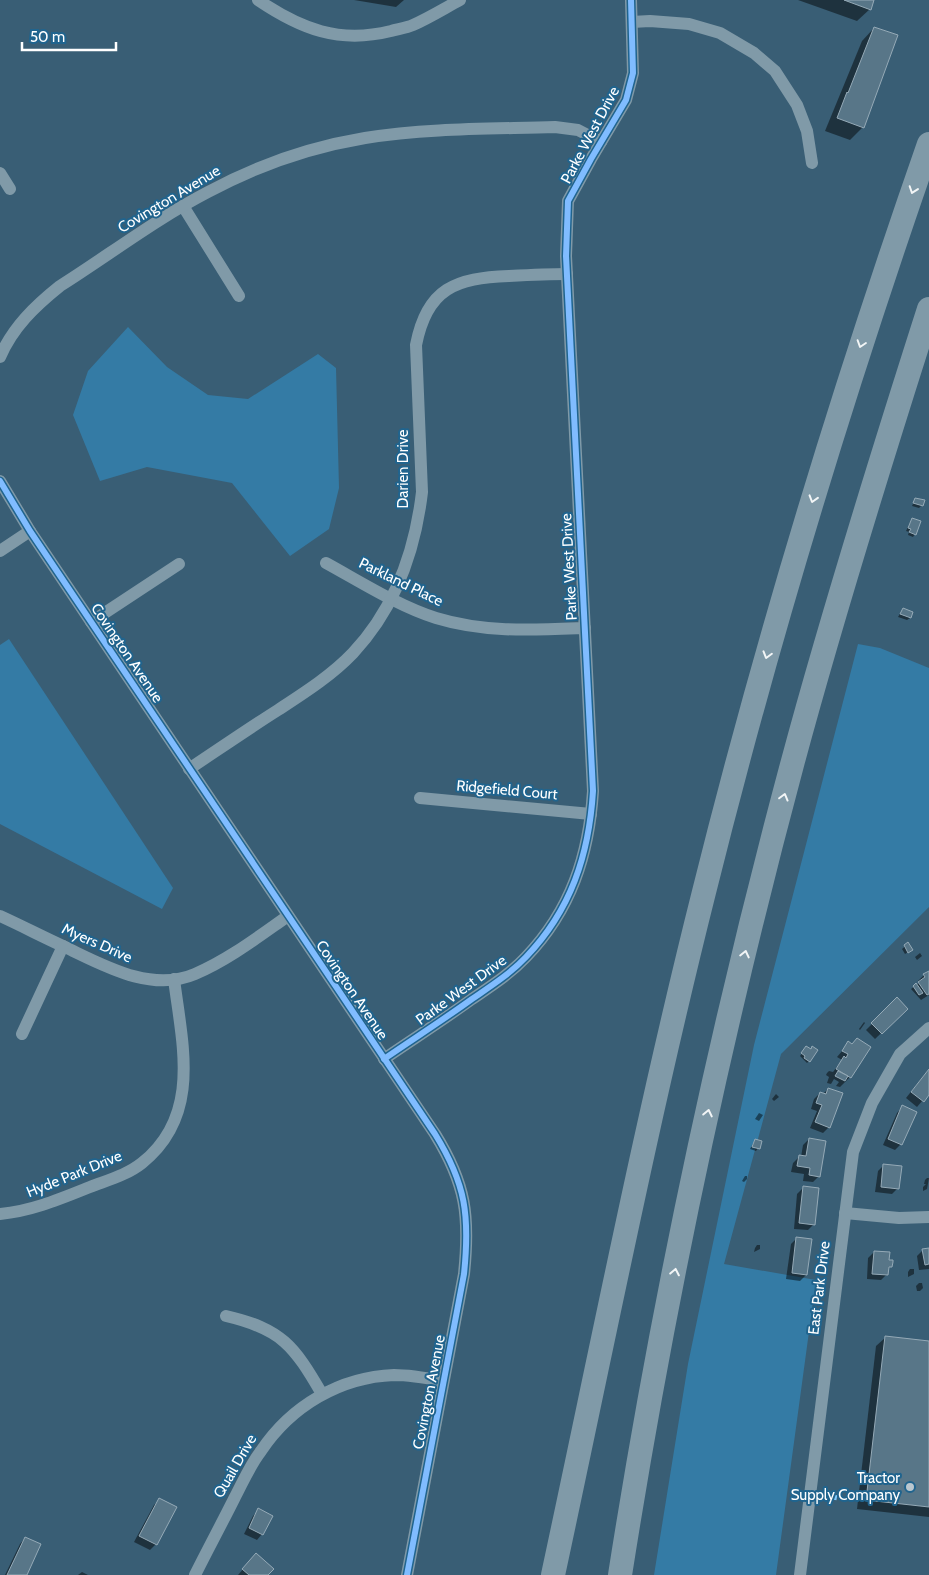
<svg xmlns="http://www.w3.org/2000/svg" width="929" height="1575" viewBox="0 0 929 1575" font-family="Cabin,sans-serif">
<rect width="100%" height="100%" fill="#395e75"/>
<g fill="#347ba5">
<polygon points="128,327 167,367 208,395 248,399 318,354 336,368 339,488 329,529 290,556 232,483 147,467 100,481 73,415 88,371"/>
<polygon points="9,639 173,888 162,909 0,824 0,645"/>
<polygon points="858,644 880,648 929,668 929,907 781,1054 724,1264 816,1280 776,1575 654,1575 688,1364 754,1045"/>
</g>
<g fill="#0007">
<polygon points="354,0 404,0 396,7"/>
<polygon points="798,0 873,0 870,9 857,21"/>
<polygon points="874,28 863,127 850,140 825,131 862,41"/>
<polygon points="915,500 922,505 919,508 912,506"/>
<polygon points="912,519 915,534 913,537 908,535 909,532 906,531"/>
<polygon points="903,609 910,618 907,620 898,617"/>
<polygon points="908,944 908,952 905,954 902,949"/>
<polygon points="920,953 922,956 917,960 915,957"/>
<polygon points="929,973 929,995 921,1000 911,989 919,983 918,981 924,975"/>
<polygon points="897,999 906,1009 875,1039 866,1030"/>
<polygon points="864,1022 865,1023 860,1030 859,1029"/>
<polygon points="849,1043 850,1077 840,1087 836,1086 839,1082 834,1079 831,1084 827,1083 829,1077 826,1075 827,1073 829,1071 833,1072 842,1060 837,1057"/>
<polygon points="810,1050 809,1061 807,1063 800,1056 804,1051"/>
<polygon points="929,1069 929,1093 917,1107 906,1098"/>
<polygon points="828,1089 829,1127 823,1133 810,1128 817,1111 811,1109 814,1099 820,1093 823,1094"/>
<polygon points="776,1094 779,1097 774,1101 772,1099"/>
<polygon points="902,1107 901,1144 895,1150 883,1145 897,1113"/>
<polygon points="759,1113 763,1115 759,1121 755,1119"/>
<polygon points="809,1139 819,1176 813,1182 803,1181 804,1174 791,1172 793,1163 799,1157 801,1157 803,1145"/>
<polygon points="755,1140 758,1148 756,1151 750,1149"/>
<polygon points="884,1165 898,1188 892,1194 875,1192 878,1171"/>
<polygon points="745,1176 747,1176 747,1179 744,1182 742,1181"/>
<polygon points="927,1178 929,1178 927,1189 923,1191 923,1187 926,1184 924,1184 925,1180"/>
<polygon points="803,1188 814,1224 808,1230 794,1229 797,1194"/>
<polygon points="796,1239 806,1275 800,1281 786,1279 791,1244"/>
<polygon points="757,1245 760,1245 760,1249 754,1252 755,1248"/>
<polygon points="929,1249 929,1269 919,1270 917,1256 923,1250"/>
<polygon points="874,1252 888,1261 891,1266 887,1270 887,1274 881,1280 867,1279 868,1258"/>
<polygon points="910,1269 914,1269 914,1274 908,1277 908,1272"/>
<polygon points="919,1283 922,1283 923,1288 920,1291 917,1291 916,1286"/>
<polygon points="886,1337 929,1342 929,1517 857,1509 876,1346"/>
<polygon points="160,1500 156,1544 150,1550 134,1542 154,1505"/>
<polygon points="259,1510 262,1534 257,1540 244,1534 253,1516"/>
<polygon points="25,1538 25,1575 5,1575 20,1544"/>
<polygon points="250,1561 267,1575 238,1575"/>
<polygon points="82,1572 88,1575 78,1575"/>
</g>
<g fill="#587688" stroke="#95aab7">
<polygon points="844,0 874,0 871,10"/>
<polygon points="874,27 898,35 864,128 837,118 847,92 848,93"/>
<polygon points="915,498 925,500 923,506 913,503"/>
<polygon points="912,518 921,521 916,535 909,532 911,529 908,528"/>
<polygon points="903,608 913,612 911,618 900,614"/>
<polygon points="908,942 913,950 908,953 904,945"/>
<polygon points="929,971 929,994 927,995 918,982 925,977 923,974"/>
<polygon points="916,983 923,993 919,995 913,986"/>
<polygon points="897,997 908,1009 882,1034 871,1023"/>
<polygon points="857,1038 871,1047 851,1078 836,1069 844,1056 846,1058 848,1054 842,1051 848,1041 852,1044"/>
<polygon points="806,1046 811,1049 812,1046 818,1050 810,1062 804,1058 805,1056 801,1053"/>
<polygon points="929,1069 929,1095 924,1102 911,1092"/>
<polygon points="838,1071 848,1076 845,1081 835,1076"/>
<polygon points="828,1088 843,1093 830,1128 815,1122 822,1105 816,1103 820,1092 826,1094"/>
<polygon points="902,1105 917,1112 902,1145 888,1139"/>
<polygon points="809,1138 826,1141 820,1177 809,1175 810,1168 797,1166 799,1155 806,1156"/>
<polygon points="755,1139 762,1141 760,1149 752,1147"/>
<polygon points="883,1164 902,1166 899,1189 881,1187"/>
<polygon points="803,1186 819,1188 815,1225 799,1223"/>
<polygon points="796,1237 812,1239 807,1275 792,1273"/>
<polygon points="929,1248 929,1264 925,1265 922,1249"/>
<polygon points="874,1251 890,1252 889,1260 893,1260 893,1262 892,1267 889,1267 888,1275 872,1274"/>
<polygon points="885,1336 929,1341 929,1507 866,1500"/>
<polygon points="159,1498 177,1507 157,1545 139,1536"/>
<polygon points="258,1508 273,1516 263,1535 249,1528"/>
<polygon points="25,1537 41,1544 27,1575 7,1575"/>
<polygon points="256,1553 274,1569 268,1575 249,1575 242,1569"/>
</g>
<g fill="none" stroke-linecap="round" stroke-linejoin="round">
<g stroke="#809aa8" stroke-width="12">
<path d="M258,0C301,29 339,44 391,31C398,29 406,28 413,25C429,18 445,8 460,0"/>
<polyline points="632,22 650,21 689,24 720,33 754,53 775,71 797,105 807,131 812,163"/>
<polyline points="0,173 10,189"/>
<polyline points="183,206 239,296"/>
<path d="M0,357C13,327 35,306 60,286C109,255 156,219 208,192C256,166 311,147 365,138C427,128 492,129 555,127L578,130L601,142"/>
<path d="M0,481L30,531L435,1134C466,1184 470,1216 464,1274L407,1575"/>
<polyline points="0,551 30,531"/>
<path d="M326,563C359,581 400,607 436,618C485,633 534,630 585,628"/>
<polyline points="91,622 179,564"/>
<path d="M189,769C219,749 248,729 278,710C304,693 331,676 353,653C395,608 415,552 422,492L416,345C427,288 456,278 509,276C528,275 547,274 567,274"/>
<polyline points="420,798 591,814"/>
<path d="M0,916C22,926 43,937 65,947C103,965 151,993 195,974C228,960 258,937 288,916"/>
<polyline points="22,1034 63,946"/>
<path d="M384,1059C413,1039 443,1020 472,999C491,986 510,974 526,957C571,910 589,855 593,791L566,256L568,201L591,159L626,100L633,73L631,0"/>
<polyline points="845,1213 899,1218 929,1217"/>
<path d="M0,1214C32,1211 60,1199 90,1187C108,1180 127,1175 142,1163C202,1115 182,1044 174,979"/>
<path d="M226,1316C282,1329 294,1346 322,1394"/>
<path d="M195,1575C208,1549 222,1523 235,1497C243,1482 250,1465 261,1451C291,1406 340,1377 394,1375C411,1375 427,1378 443,1381"/>
<polyline points="800,1575 853,1152 872,1103 900,1054 929,1028"/>
</g>
<g stroke="#809aa8" stroke-width="24">
<path d="M553,1575C602,1347 647,1118 704,892C767,639 843,390 929,144"/>
<path d="M620,1575C663,1301 721,1029 793,761C834,609 881,459 929,309"/>
</g>
<polyline stroke="#80caff" stroke-width="5" stroke-dasharray="10 5" stroke-linecap="butt" points="827,1496 838,1498"/>
<defs>
<g id="cycleway">
<path d="M0,481L30,531L435,1134C466,1184 470,1216 464,1274L407,1575"/>
<path d="M384,1059C413,1039 443,1020 472,999C491,986 510,974 526,957C571,910 589,855 593,791L566,256L568,201L591,159L626,100L633,73L631,0"/>
</g>
</defs>
<use href="#cycleway" stroke="#20648e" stroke-width="9"/>
<use href="#cycleway" stroke="#80bcff" stroke-width="6"/>
</g>
<defs><path id="oneway-chevron" d="M-2-3.5L2.5 0L-2 3.5" fill="none" stroke-width="1.6" stroke-linecap="round" stroke-linejoin="round" transform="scale(1.25)"/></defs>
<g stroke="#f2f5f6">
<use href="#oneway-chevron" transform="translate(913 190) rotate(109)"/>
<use href="#oneway-chevron" transform="translate(861 344) rotate(108)"/>
<use href="#oneway-chevron" transform="translate(813 499) rotate(107)"/>
<use href="#oneway-chevron" transform="translate(767 655) rotate(106)"/>
<use href="#oneway-chevron" transform="translate(784 797) rotate(-75)"/>
<use href="#oneway-chevron" transform="translate(745 954) rotate(-77)"/>
<use href="#oneway-chevron" transform="translate(708 1113) rotate(-78)"/>
<use href="#oneway-chevron" transform="translate(675 1272) rotate(-79)"/>
</g>
<circle fill="#bac7cf" stroke="#20648e" stroke-width="2" cx="910" cy="1487" r="5"/>
<g text-anchor="middle" stroke-width="4" stroke-linejoin="round" paint-order="stroke">
<g font-size="15" fill="#fff" stroke="#20648e">
<text transform="translate(590 135) rotate(-62)" y="5">Parke West Drive</text>
<text transform="translate(169 199) rotate(-31)" y="5">Covington Avenue</text>
<text transform="translate(403 469) rotate(-90)" y="5">Darien Drive</text>
<text transform="translate(569 567) rotate(-93)" y="5">Parke West Drive</text>
<text transform="translate(401 582) rotate(26)" y="5">Parkland Place</text>
<text transform="translate(127 653) rotate(56)" y="5">Covington Avenue</text>
<text transform="translate(507 790) rotate(5)" y="5">Ridgefield Court</text>
<text transform="translate(97 943) rotate(24)" y="5">Myers Drive</text>
<text transform="translate(352 990) rotate(56)" y="5">Covington Avenue</text>
<text transform="translate(461 990) rotate(-36)" y="5">Parke West Drive</text>
<text transform="translate(74 1174) rotate(-22)" y="5">Hyde Park Drive</text>
<text transform="translate(819 1288) rotate(-83)" y="5">East Park Drive</text>
<text transform="translate(429 1392) rotate(-79)" y="5">Covington Avenue</text>
<text transform="translate(235 1466) rotate(-60)" y="5">Quail Drive</text>
</g>
<g font-size="15" fill="#fff" stroke="#20648e" text-anchor="end">
<text x="900" y="1483">Tractor<tspan x="900" dy="17">Supply Company</tspan></text>
</g>
</g>
<path d="M22 42v8h94v-8" fill="none" stroke="#ffffff" stroke-width="2.5"/>
<text x="30" y="42" font-size="15" fill="#ffffff" stroke="#20648e" stroke-width="4" paint-order="stroke">50 m</text>
</svg>
